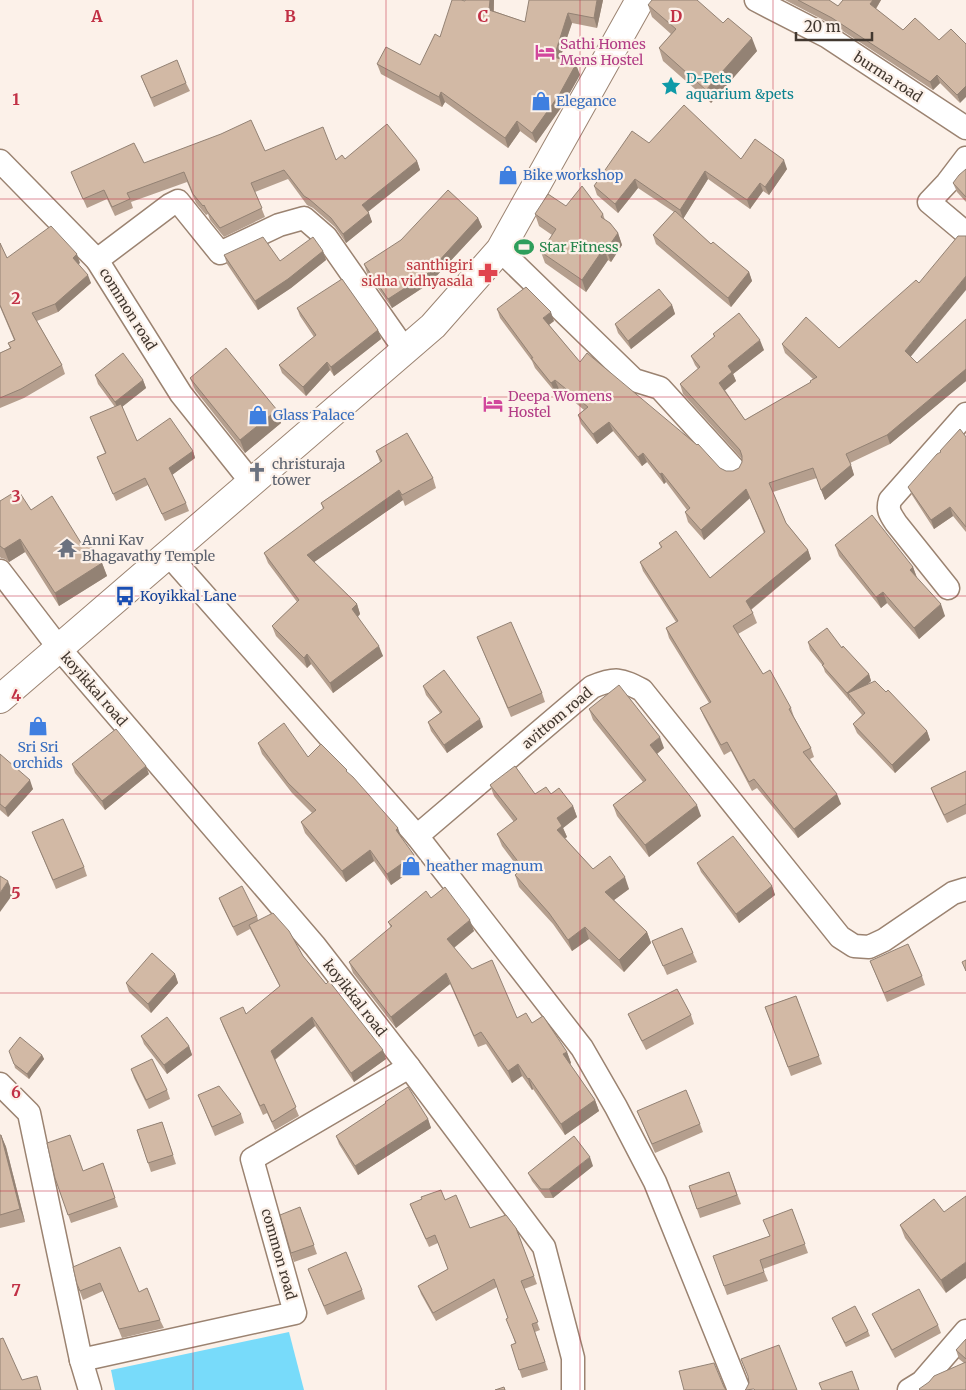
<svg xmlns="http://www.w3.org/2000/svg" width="966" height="1390" viewBox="0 0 966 1390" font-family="Merriweather,serif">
<rect width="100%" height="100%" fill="#fcf1e9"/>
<polygon fill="#78dbfa" points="289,1332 304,1390 115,1390 111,1370"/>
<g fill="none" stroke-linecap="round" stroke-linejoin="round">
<defs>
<g id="street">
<polyline points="756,0 828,37 966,128"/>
<polyline points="966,158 947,183 929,202 966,233"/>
<polyline points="0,161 97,260"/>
<polyline points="500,250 634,380 660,388 733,468"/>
<polyline points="252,483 181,394 97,260 170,205 178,201 220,253 279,225 304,218 326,237 405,350"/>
<path d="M168,554L417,836L592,687C616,677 620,679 642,690L840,937L854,946L869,947L884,940L953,893L966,889"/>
<polyline points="0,571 59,648 315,946 409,1067 544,1247 573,1358 573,1390"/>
<path d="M948,588L896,523C890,514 887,510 890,500L966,414"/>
<polyline points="417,836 582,1048 616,1107 655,1182 739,1390"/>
<polyline points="0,1084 29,1113 81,1360 295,1313 252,1159 409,1067"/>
<polyline points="81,1360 90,1390"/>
<polyline points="909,1390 922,1382 966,1331"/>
</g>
<polyline id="secondary" points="0,699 433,326 500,250 640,0"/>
</defs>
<use href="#street" stroke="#9b8371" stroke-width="25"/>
<use href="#secondary" stroke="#9b8371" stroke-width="30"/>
<use href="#street" stroke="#fff" stroke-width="22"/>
<use href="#secondary" stroke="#fff" stroke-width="28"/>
</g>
<g fill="#b59f8e">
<polygon points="465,0 494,0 494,11 525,22 603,0 597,28 572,23 560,59 580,74 563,105 536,143 520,131 508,148 445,102 442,107 381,74 377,64 420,65 465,1"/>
<polygon points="785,0 829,0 838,6 843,0 881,0 876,9 903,30 939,40 960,103 940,83 933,90 835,26"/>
<polygon points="648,5 723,23 757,51 711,103 663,61 659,48 671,34 652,17"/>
<polygon points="141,76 186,83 190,91 154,107"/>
<polygon points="649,143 741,159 787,169 769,195 763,191 750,209 708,179 683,219 711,244 749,272 752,281 731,307 656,244 653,235 674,212 638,188 618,213 597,195 594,186"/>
<polygon points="265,151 336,160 345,159 417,161 420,170 368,212 372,222 346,243 335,227 313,208 307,205 288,179 255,192 265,217 224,237 210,220 208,214 206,215 196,203 187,182 131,202 133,208 115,216 107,199 87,208 71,172 144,163"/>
<polygon points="966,169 966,202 957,192 953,183"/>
<polygon points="566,206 603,214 605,220 618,233 622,245 611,262 608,260 586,292 545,263 541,252 552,235 539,226 535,214"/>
<polygon points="478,218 482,227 430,283 392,308 367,273 364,264"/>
<polygon points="0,243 7,258 80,263 78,264 91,283 58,312 37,321 62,365 65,374 24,398 0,408 0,353 10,348 8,343 14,340 0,307"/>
<polygon points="323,251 326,260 291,288 258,310 227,264 224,255 280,261"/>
<polygon points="672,305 675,314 631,349 618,333 615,324"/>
<polygon points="297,308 378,330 381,339 334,376 330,370 306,396 282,373 279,365 314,337 300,316"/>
<polygon points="497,309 554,321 549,325 580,362 720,468 726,471 733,471 739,468 742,462 742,459 683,394 680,384 698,369 695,365 691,356 714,337 713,334 764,350 733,374 736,381 725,390 745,420 811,382 813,379 785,353 782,344 839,348 911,357 917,363 966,319 966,381 890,444 850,463 854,475 825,500 817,478 773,492 786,523 808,550 811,559 751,610 753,613 757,623 738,634 763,674 791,708 794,717 811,748 814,757 810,759 841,804 798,838 757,788 752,791 731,751 724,755 704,717 700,708 709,703 669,638 666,628 676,622 643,571 640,562 661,548 659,543 710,578 764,533 750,498 704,540 688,522 685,512 687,510 666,482 664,484 647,462 642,466 613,431 597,444 581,424 578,415 584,410 559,389 555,392 535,368 532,361 500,318"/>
<polygon points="95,375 143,380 146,388 122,407 137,441 193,451 195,458 172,475 186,503 189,511 165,521 148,485 116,501 97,457 105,453 90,417 115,407 98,384"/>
<polygon points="190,378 277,410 281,423 245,453 195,390"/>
<polygon points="966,437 966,532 953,516 934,529 912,495 908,487"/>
<polygon points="376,451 433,478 436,488 405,506 403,500 314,562 357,604 360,614 358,617 383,656 333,693 311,664 307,668 276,636 272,626 297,602 268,563 264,553 323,509 321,503 380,462"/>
<polygon points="0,501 31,510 81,543 102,563 107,576 59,606 25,552 9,562 5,559 1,558 0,557"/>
<polygon points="835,545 913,567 917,578 945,616 919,639 887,603 881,608 839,556"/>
<polygon points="477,637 542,693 545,702 511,717"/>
<polygon points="808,642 842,648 869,674 871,681 868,684 886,692 927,731 930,740 895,773 857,733 853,724 862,715 851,702 850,700 850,701 825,672 823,666 810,650"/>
<polygon points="423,686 483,727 447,753 431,731 428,722 440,713 426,695"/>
<polygon points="589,709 664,748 657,754 701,816 649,857 617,816 613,805 643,782 593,720"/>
<polygon points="258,743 308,757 348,773 402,839 414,855 418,866 391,885 374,861 346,882 305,833 301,822 312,813 292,793 262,754"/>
<polygon points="0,754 33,789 8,817 0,810"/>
<polygon points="72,764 149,774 105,810 75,773"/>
<polygon points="966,771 966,814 947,823 934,796 931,788"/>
<polygon points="490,785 535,794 551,794 573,806 577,817 563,828 567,837 565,838 593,869 629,889 614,900 647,932 651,943 624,972 589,939 572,951 553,924 519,887 515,875 520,870 502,846 497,834 514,822 494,796"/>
<polygon points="32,832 84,867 87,876 56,889"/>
<polygon points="697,863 772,886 775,895 739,923 701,872"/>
<polygon points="219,898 257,916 258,920 303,956 386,1059 354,1082 315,1026 275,1060 299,1116 275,1130 267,1113 263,1115 223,1026 220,1018 246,1014 280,987 250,929 237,936 222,906"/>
<polygon points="431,898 474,931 454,948 472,969 517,1018 532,1023 567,1052 571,1063 570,1064 595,1100 599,1111 565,1135 533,1089 532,1090 522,1076 512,1083 486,1044 478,1047 450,984 396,1028 353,973 349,962 391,928 388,922"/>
<polygon points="652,941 693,953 697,962 667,975"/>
<polygon points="870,961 922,976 925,985 887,1002"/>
<polygon points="175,974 178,983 151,1013 129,992 126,983"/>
<polygon points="796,996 822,1064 791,1076 765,1007"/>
<polygon points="628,1014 691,1015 694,1024 646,1050 632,1023"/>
<polygon points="141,1036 189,1046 192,1055 167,1074 144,1044"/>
<polygon points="42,1055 44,1059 29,1079 15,1068 14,1064"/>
<polygon points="131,1069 167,1090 170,1099 149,1109 134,1078"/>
<polygon points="198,1095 241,1114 244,1123 215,1136"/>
<polygon points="385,1102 428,1119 431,1128 358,1175 339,1144 336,1136 386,1104"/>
<polygon points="637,1111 700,1124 703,1132 655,1153"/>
<polygon points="162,1122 176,1164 151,1172 137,1130"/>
<polygon points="0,1135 1,1135 6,1147 25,1222 0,1228"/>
<polygon points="103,1163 118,1207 71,1223 55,1178 83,1171"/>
<polygon points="593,1166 553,1198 545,1198 532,1181 528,1173"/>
<polygon points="729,1172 741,1204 700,1218 689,1186"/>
<polygon points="934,1199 946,1293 905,1238 900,1225"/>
<polygon points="445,1200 470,1228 516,1228 537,1284 524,1289 540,1330 535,1332 548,1370 522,1378 511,1345 515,1343 508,1318 497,1287 436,1321 421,1294 418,1286 448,1269 438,1243 429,1247 413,1212 410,1204"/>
<polygon points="300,1207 317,1254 294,1262 291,1253"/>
<polygon points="792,1209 808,1253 763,1269 768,1281 727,1295 713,1256 770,1236"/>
<polygon points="73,1267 139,1292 160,1320 164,1328 122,1338 103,1291 83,1300 77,1284"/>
<polygon points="308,1269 362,1290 365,1299 327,1315"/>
<polygon points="872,1314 938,1325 941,1333 895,1358 876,1322"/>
<polygon points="832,1318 868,1331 870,1336 846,1347"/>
<polygon points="966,1339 966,1390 964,1363 959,1359 956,1350"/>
</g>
<g fill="#938274">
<polygon points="490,0 494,0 493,20 489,10"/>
<polygon points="597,0 603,0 597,28 594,18"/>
<polygon points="873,0 881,0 873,13 870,4"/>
<polygon points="568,13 572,23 557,67 554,57"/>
<polygon points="752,38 757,51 711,103 706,90"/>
<polygon points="576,64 580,75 563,105 536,143 532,133"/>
<polygon points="937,75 940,83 933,90 930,82"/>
<polygon points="966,86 966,97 960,103 957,95"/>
<polygon points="441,92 445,102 442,107 439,97"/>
<polygon points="517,121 520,131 508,148 505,138"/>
<polygon points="784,160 787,169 769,195 765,187"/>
<polygon points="417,161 420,170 365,214 362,205"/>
<polygon points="705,171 708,179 683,219 680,210"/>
<polygon points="635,179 638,188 618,213 615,204"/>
<polygon points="760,183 763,191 750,209 747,200"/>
<polygon points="369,213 372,222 346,243 343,234"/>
<polygon points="478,218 482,227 430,283 392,308 388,299"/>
<polygon points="618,233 622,245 611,262 606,250"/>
<polygon points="604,248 608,260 586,292 582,280"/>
<polygon points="323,251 326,260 291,288 258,310 255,301"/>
<polygon points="77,254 80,263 76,266 73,258"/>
<polygon points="749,272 752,281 731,307 728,298"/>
<polygon points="88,275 91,283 58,312 55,304"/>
<polygon points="966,276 966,290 908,360 905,351"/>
<polygon points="672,305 675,314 631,349 628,341"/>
<polygon points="551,312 554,321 546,327 543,318"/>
<polygon points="378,330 381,339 334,376 331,367"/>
<polygon points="760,340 764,350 733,374 736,381 723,392 719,383 728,366"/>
<polygon points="327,362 330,370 306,396 303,387"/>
<polygon points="966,369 966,381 890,444 887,435"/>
<polygon points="143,380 146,388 118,410 115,402"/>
<polygon points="555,380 559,389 555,392 551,383"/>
<polygon points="277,410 281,423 245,453 240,440"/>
<polygon points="609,422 613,431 597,444 593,434"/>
<polygon points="193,451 195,458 172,475 169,468"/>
<polygon points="643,453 647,462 642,466 638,457"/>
<polygon points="851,465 854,475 825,500 821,490"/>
<polygon points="662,473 666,482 664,484 660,474"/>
<polygon points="746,489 750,498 704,540 701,530"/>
<polygon points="399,490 403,500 310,565 307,555"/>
<polygon points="950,507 953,516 934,529 931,520"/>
<polygon points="20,539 25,552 9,562 4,549"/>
<polygon points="808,550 811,559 749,611 746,601"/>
<polygon points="102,563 107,576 59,606 55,593"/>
<polygon points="913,567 917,578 910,570"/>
<polygon points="883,592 887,603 881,608 876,597"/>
<polygon points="357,604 360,614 355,619 352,609"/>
<polygon points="941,604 945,616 919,639 914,628"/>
<polygon points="379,646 383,656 333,693 330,683"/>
<polygon points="307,654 311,664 307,668 304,658"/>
<polygon points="869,674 871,681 852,698 848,693 850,700 850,701 847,693"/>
<polygon points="480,719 483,727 447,753 444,745"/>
<polygon points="927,731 930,740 895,773 892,765"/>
<polygon points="660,737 664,748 654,756 650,745"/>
<polygon points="146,766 149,774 105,810 102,801"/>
<polygon points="30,780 33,789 8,817 5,808"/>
<polygon points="837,794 841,804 798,838 794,829"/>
<polygon points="697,805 701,816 649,857 645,845"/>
<polygon points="573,806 577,817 563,828 567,837 561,841 557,830 557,818"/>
<polygon points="398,828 402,839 396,830"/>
<polygon points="370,850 374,861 346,882 342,871"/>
<polygon points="414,855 418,866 391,885 387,874"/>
<polygon points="625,877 629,889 610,903 605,892"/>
<polygon points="8,881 13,894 0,912 0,893"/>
<polygon points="772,886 775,895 739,923 736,914"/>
<polygon points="470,920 474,931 451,950 447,939"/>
<polygon points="585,927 589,939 572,951 568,940"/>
<polygon points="647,932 651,943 624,972 619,960"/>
<polygon points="446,973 450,984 396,1028 391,1017"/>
<polygon points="175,974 178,983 151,1013 148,1004"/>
<polygon points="312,1017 315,1026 274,1060 271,1051"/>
<polygon points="189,1046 192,1055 167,1074 164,1065"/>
<polygon points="383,1050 386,1059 354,1082 351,1073"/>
<polygon points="567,1052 571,1063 568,1066 563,1054"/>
<polygon points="42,1055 44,1059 29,1079 27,1074"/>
<polygon points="518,1064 522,1076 512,1083 508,1071"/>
<polygon points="529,1078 533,1089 532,1090 528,1079"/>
<polygon points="595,1100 599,1111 565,1135 561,1124"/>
<polygon points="428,1119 431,1128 358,1175 355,1166"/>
<polygon points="1,1135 6,1147 25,1222 20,1209"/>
<polygon points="590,1157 593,1166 553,1198 549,1189"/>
<polygon points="966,1262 966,1278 946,1293 941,1280"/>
</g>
<g fill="#d2b9a5" stroke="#938274">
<polygon points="452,0 461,0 465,1 465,0 490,0 489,10 525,22 529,0 597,0 594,18 568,13 554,57 576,64 559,95 532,133 517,121 505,138 441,92 439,97 377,64 386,47 420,65 435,34 440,37"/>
<polygon points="652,0 697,0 723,23 728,18 752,38 706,90 659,48 676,29 648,5"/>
<polygon points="798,0 829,0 838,6 843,0 873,0 870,4 903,30 915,18 939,40 951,29 966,44 966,86 957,95 937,75 930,82 832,18"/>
<polygon points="177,60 186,83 151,98 141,76"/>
<polygon points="684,105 741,159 755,139 784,160 765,187 760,183 747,200 705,171 680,210 635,179 615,204 594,186 632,131 649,143"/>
<polygon points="251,120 265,151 323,127 336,160 342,155 345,159 387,124 417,161 362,205 369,213 343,234 331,218 309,199 304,196 284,170 251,183 262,208 220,228 207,211 204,205 203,206 193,194 184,172 127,193 130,199 112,207 104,190 83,199 71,172 134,143 144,163 221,134"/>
<polygon points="966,169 966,197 953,183 959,175"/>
<polygon points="582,186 603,214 601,217 610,223 618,233 606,250 604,248 582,280 541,252 556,229 535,214 548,194 566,206"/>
<polygon points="448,190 478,218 427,274 388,299 364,264 401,240"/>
<polygon points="675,211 711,244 713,242 749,272 728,298 653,235"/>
<polygon points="51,226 77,254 73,258 88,275 55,304 32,313 62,365 21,389 0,398 0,353 11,348 8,343 15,340 0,305 0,243 7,258"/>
<polygon points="958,236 966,236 966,276 905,351 917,363 966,319 966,369 887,435 846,454 851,465 821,490 813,468 769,483 786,523 808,550 746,601 753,613 733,626 763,674 770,670 791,708 789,709 811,748 803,752 837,794 794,829 754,779 749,782 727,742 721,745 700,708 711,702 666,628 678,621 640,562 662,547 659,543 676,531 710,578 765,532 746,489 701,530 685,512 690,508 662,473 660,474 643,453 638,457 609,422 593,434 578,415 588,407 555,380 551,383 531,358 533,358 497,309 526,287 551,312 543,318 580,362 587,353 697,445 698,444 720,468 726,471 733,471 739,468 742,462 742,456 740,450 680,384 700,367 691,356 715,336 713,334 739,313 760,340 728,366 732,372 719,383 745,420 811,382 810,381 817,377 782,344 806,317 839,348 916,280 919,283"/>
<polygon points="263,237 280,261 313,237 323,251 288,279 255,301 224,255"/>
<polygon points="342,279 378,330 331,367 327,362 303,387 279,365 316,335 297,308"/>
<polygon points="659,289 672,305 628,341 615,324"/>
<polygon points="226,348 277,410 240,440 190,378"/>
<polygon points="123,353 143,380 115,402 95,375"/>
<polygon points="121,404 137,441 170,418 193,451 169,468 186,503 162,514 145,478 113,494 97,457 106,453 90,417"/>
<polygon points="960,429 966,437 966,527 950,507 931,520 908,487 937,454 941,452 940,451"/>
<polygon points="407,433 433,478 402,495 399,490 307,555 357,604 352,609 379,646 330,683 307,654 304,658 272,626 299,600 264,553 324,508 321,503 382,461 376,451"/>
<polygon points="18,490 31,510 52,496 81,543 87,540 102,563 55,593 20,539 4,549 0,546 0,501"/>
<polygon points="872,515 913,567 910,570 941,604 914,628 883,592 876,597 835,545"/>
<polygon points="511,622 542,693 508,708 477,637"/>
<polygon points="827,628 842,648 843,646 869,674 847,693 822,665 824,664 808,642"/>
<polygon points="444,670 480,719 444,745 428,722 442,712 423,686"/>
<polygon points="875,681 886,692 888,690 927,731 892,765 853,724 865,713 848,693"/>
<polygon points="619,685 660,737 650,745 697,805 645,845 613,805 646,780 589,709"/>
<polygon points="284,723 308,757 321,744 347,770 346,771 353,777 398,828 396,830 414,855 387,874 370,850 342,871 301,822 316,810 288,783 258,743"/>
<polygon points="116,729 146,766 102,801 72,764"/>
<polygon points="0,754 30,780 5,808 0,804"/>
<polygon points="515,766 535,794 546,787 551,794 559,788 573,806 557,818 562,826 557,830 593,869 610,856 625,877 605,892 647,932 619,960 585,927 568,940 549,913 515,875 523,868 497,834 517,819 490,785"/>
<polygon points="966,771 966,804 944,815 931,788"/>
<polygon points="63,819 84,867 53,880 32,832"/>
<polygon points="733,836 772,886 736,914 697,863"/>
<polygon points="0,876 8,881 0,893"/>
<polygon points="242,886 257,916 233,927 219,898"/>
<polygon points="445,887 470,920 447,939 472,969 492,960 517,1018 526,1013 532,1023 543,1016 567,1052 563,1054 595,1100 561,1124 529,1078 528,1079 518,1064 508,1071 481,1032 474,1036 446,973 391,1017 349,962 392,926 388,922 426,891 431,898"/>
<polygon points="273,913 289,931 303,956 326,984 329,981 383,1050 351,1073 312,1017 271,1051 296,1107 272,1122 264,1104 260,1106 220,1018 243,1007 246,1014 280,986 249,925"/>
<polygon points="682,928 693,953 663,966 652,941"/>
<polygon points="908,944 922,976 884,993 870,961"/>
<polygon points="152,953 175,974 148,1004 126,983"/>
<polygon points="966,960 966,971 962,962"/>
<polygon points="677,989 691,1015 642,1041 628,1014"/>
<polygon points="796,996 819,1056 788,1067 765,1007"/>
<polygon points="167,1017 189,1046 164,1065 141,1036"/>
<polygon points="20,1037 42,1055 27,1074 14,1064 9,1051"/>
<polygon points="152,1059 167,1090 146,1100 131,1069"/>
<polygon points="219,1086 241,1114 212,1127 198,1095"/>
<polygon points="408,1087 428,1119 355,1166 336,1136 386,1103 385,1102"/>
<polygon points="686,1090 700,1124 652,1144 637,1111"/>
<polygon points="162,1122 173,1155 148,1163 137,1130"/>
<polygon points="0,1135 1,1135 20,1209 0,1215"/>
<polygon points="70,1135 83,1171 103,1163 115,1198 68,1215 55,1178 47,1143"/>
<polygon points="574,1136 590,1157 549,1189 541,1189 528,1173"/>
<polygon points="729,1172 737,1195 697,1209 689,1186"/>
<polygon points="441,1190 445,1200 456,1195 470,1228 506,1215 516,1228 534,1276 521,1281 538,1322 532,1324 545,1362 519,1370 511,1345 516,1343 506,1319 508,1318 494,1279 433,1313 418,1286 448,1269 435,1235 426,1239 410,1204 422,1199 421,1197"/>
<polygon points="966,1196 966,1262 941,1280 900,1225 934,1199 944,1212"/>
<polygon points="300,1207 314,1245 291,1253 280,1215"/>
<polygon points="792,1209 805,1244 760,1260 764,1272 724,1286 713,1256 770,1236 763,1220"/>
<polygon points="120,1247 139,1292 147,1288 160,1320 119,1329 100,1283 80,1291 77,1284 73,1267"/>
<polygon points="346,1252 362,1290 324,1306 308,1269"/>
<polygon points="919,1289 938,1325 892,1350 872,1314"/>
<polygon points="855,1306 868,1331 845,1343 832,1318"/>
<polygon points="3,1338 22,1380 37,1376 41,1390 0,1390 0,1339"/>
<polygon points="966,1339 966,1359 956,1350"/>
<polygon points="779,1345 797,1390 755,1390 754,1389 745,1390 746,1389 749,1383 748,1376 741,1359"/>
<polygon points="966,1362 966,1390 920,1390 919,1389 929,1382 934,1376"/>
<polygon points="714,1363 724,1387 726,1390 684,1390 679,1371"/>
<polygon points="852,1371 859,1390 822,1390 819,1383"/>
<polygon points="504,1387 505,1390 495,1390"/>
</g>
<path fill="none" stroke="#c13045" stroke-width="1" stroke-opacity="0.55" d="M193,0V1390M386,0V1390M580,0V1390M773,0V1390M0,199H966M0,397H966M0,596H966M0,794H966M0,993H966M0,1191H966"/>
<defs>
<symbol id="hotel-bare" viewBox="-9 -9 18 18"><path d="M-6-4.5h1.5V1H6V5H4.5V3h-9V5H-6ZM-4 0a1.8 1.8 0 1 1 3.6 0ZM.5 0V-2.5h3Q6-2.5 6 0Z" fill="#d1479c" stroke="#fcf1e9" stroke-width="2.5" paint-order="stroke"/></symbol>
<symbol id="sight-bare" viewBox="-9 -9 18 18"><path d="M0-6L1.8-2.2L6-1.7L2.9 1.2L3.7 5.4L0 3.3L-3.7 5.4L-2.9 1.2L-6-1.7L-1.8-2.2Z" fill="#0f9aa8" stroke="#fcf1e9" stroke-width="2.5" paint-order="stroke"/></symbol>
<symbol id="shop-bare" viewBox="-9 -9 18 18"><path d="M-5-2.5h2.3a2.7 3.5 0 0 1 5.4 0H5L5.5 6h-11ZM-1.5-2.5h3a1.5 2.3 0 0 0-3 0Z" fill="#3f7fe0" stroke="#fcf1e9" stroke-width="2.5" paint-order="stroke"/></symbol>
<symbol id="stadium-bare" viewBox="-9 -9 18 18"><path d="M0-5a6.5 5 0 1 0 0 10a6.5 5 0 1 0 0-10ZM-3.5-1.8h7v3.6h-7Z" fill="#2e9e5b" stroke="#fcf1e9" stroke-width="2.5" paint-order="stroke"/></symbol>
<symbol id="pharmacy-bare" viewBox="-9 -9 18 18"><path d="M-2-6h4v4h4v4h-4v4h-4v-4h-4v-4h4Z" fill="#e0444e" stroke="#fcf1e9" stroke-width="2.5" paint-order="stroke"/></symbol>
<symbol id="church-bare" viewBox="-9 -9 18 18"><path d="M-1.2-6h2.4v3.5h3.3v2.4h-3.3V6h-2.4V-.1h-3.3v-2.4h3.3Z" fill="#6b7280" stroke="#fcf1e9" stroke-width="2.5" paint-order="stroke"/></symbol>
<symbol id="temple-bare" viewBox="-9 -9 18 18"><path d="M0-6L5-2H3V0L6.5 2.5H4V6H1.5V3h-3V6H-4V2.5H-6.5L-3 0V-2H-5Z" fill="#6b7280" stroke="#fcf1e9" stroke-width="2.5" paint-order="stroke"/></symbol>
<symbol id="bus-bare" viewBox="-9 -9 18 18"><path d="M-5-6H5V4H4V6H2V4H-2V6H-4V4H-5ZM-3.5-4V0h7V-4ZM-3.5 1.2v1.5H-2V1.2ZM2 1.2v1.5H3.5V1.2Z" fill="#1a4fb4" stroke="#fcf1e9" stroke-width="2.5" paint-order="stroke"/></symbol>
</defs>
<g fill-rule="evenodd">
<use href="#hotel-bare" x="531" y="38" width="28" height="28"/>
<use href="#sight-bare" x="657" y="72" width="28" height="28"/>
<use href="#shop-bare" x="527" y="87" width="28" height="28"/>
<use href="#shop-bare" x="494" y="161" width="28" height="28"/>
<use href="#stadium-bare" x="510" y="233" width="28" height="28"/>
<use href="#pharmacy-bare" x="474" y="259" width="28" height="28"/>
<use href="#hotel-bare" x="479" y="390" width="28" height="28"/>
<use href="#shop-bare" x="244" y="401" width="28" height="28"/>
<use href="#church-bare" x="243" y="458" width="28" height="28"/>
<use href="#temple-bare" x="53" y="534" width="28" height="28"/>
<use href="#bus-bare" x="111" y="582" width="28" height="28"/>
<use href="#shop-bare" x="24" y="712" width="28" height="28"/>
<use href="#shop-bare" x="397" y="852" width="28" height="28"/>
</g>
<g text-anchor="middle" stroke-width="4.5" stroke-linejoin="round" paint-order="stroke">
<g font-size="14" fill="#b23c85" stroke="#fcf1e9" text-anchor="start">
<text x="560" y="49">Sathi Homes<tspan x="560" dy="16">Mens Hostel</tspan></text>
<text x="508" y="401">Deepa Womens<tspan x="508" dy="16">Hostel</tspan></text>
</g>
<g font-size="14" fill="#423830" stroke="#fcf1e9">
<text transform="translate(888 77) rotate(33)" y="5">burma road</text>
<text transform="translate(128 309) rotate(58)" y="5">common road</text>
<text transform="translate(94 689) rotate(49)" y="5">koyikkal road</text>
<text transform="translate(557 718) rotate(-40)" y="5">avittom road</text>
<text transform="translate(355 998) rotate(52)" y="5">koyikkal road</text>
<text transform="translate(279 1254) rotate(74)" y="5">common road</text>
</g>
<g font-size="14" fill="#0d838f" stroke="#fcf1e9" text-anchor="start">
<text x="686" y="83">D-Pets<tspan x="686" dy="16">aquarium &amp;pets</tspan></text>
</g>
<g font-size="14" fill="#366cbe" stroke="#fcf1e9" text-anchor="start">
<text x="556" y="106">Elegance</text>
<text x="523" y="180">Bike workshop</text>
<text x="273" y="420">Glass Palace</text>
<text x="38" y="752" text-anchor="middle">Sri Sri<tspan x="38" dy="16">orchids</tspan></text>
<text x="426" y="871">heather magnum</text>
</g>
<g font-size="14" fill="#27864d" stroke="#fcf1e9" text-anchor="start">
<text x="539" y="252">Star Fitness</text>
</g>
<g font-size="14" fill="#be3a42" stroke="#fcf1e9" text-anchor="end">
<text x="473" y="270">santhigiri<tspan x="473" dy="16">sidha vidhyasala</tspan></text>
</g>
<g font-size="14" fill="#5b616d" stroke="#fcf1e9" text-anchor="start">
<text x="272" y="469">christuraja<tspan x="272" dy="16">tower</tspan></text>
<text x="82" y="545">Anni Kav<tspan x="82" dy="16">Bhagavathy Temple</tspan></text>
</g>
<g font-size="14" fill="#164399" stroke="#fcf1e9" text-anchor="start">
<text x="140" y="601">Koyikkal Lane</text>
</g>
</g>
<g font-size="16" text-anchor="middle" font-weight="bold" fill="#c13045" stroke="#fcf1e9" stroke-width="4.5" stroke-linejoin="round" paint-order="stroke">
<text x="97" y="22">A</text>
<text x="290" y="22">B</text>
<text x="483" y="22">C</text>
<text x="676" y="22">D</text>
<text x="16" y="105">1</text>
<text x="16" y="304">2</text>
<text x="16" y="502">3</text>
<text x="16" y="701">4</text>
<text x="16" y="899">5</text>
<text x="16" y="1098">6</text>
<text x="16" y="1296">7</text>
</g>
<path d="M796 32v8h76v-8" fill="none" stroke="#423830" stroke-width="2.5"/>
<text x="804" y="32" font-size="15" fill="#423830" stroke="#fcf1e9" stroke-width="4" paint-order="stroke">20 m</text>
</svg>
